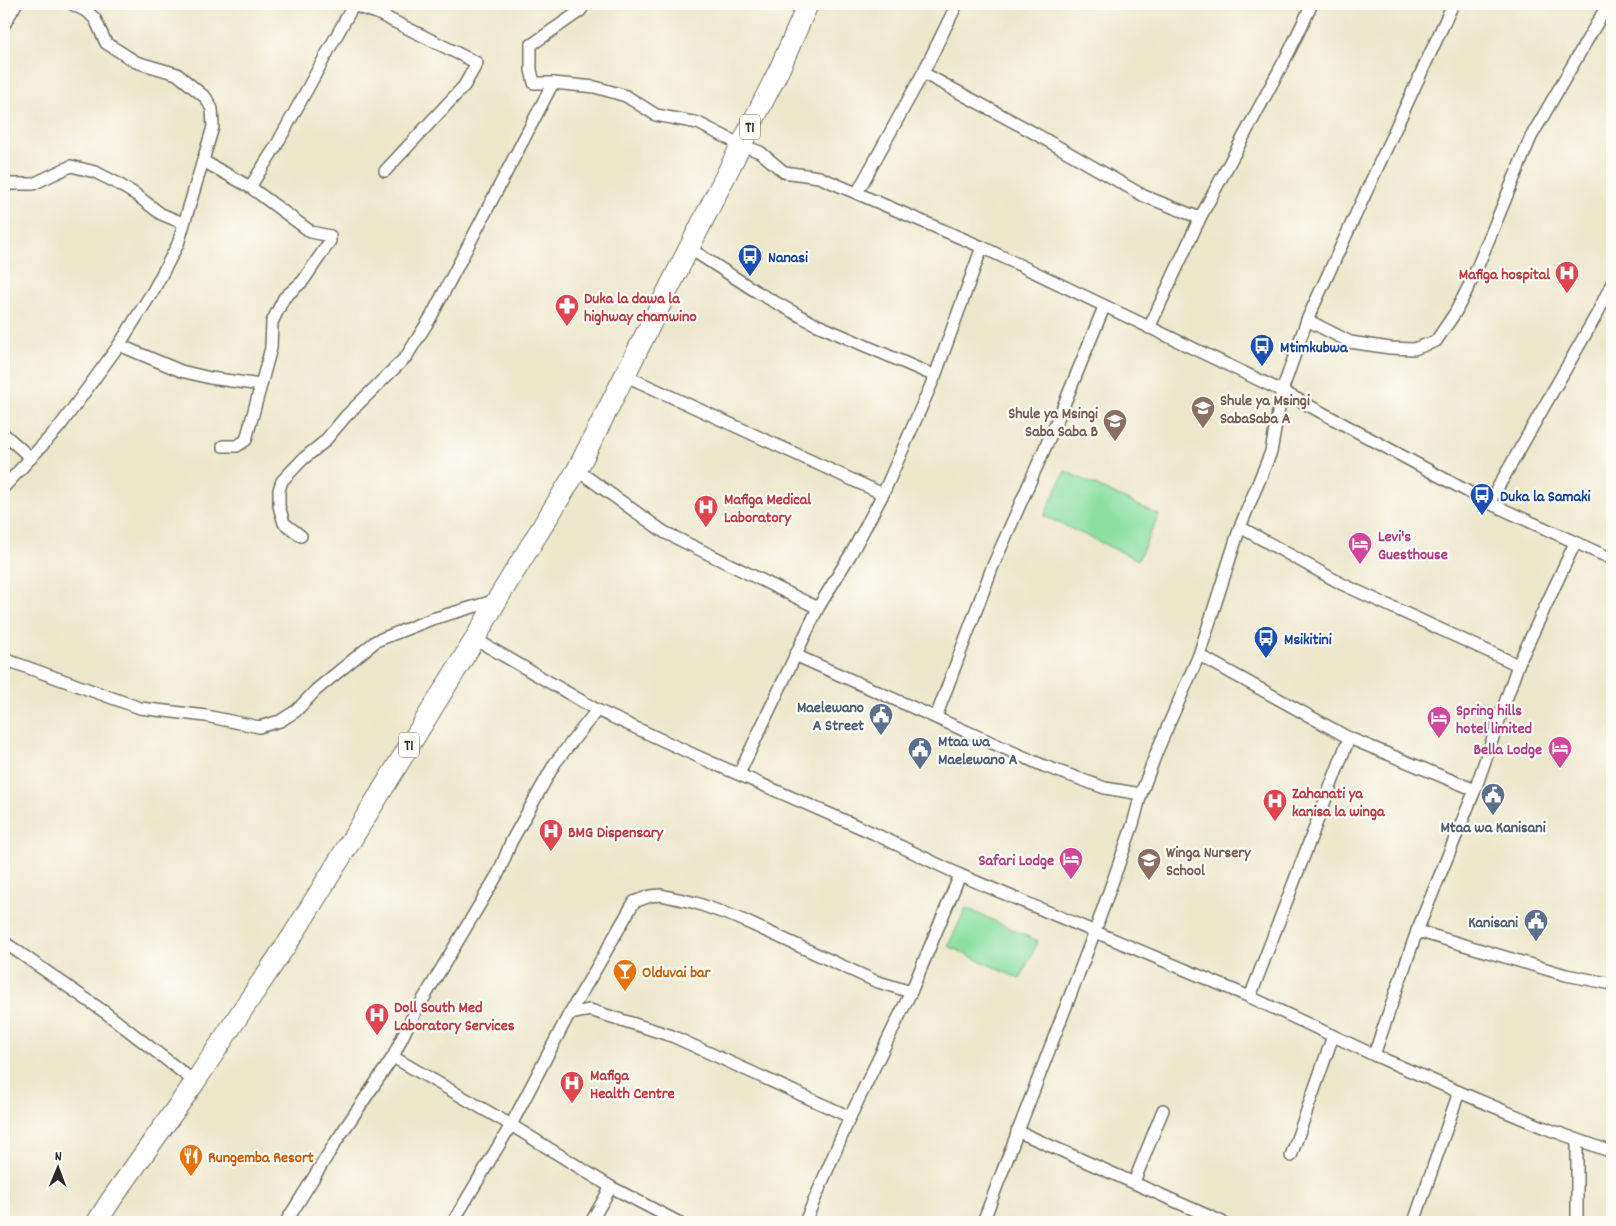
<svg xmlns="http://www.w3.org/2000/svg" width="1616" height="1226" viewBox="0 0 1616 1226" font-family="Dekko,sans-serif">
<rect width="100%" height="100%" fill="#fdfcf7"/>
<filter id="ink" filterUnits="userSpaceOnUse"><feTurbulence type="fractalNoise" baseFrequency=".02" numOctaves="2"/><feDisplacementMap in="SourceGraphic" scale="10" xChannelSelector="R" yChannelSelector="G"/><feConvolveMatrix kernelMatrix="1 2 1 2 8 2 1 2 1" color-interpolation-filters="sRGB"/></filter>
<filter id="wash" filterUnits="userSpaceOnUse"><feTurbulence type="fractalNoise" baseFrequency=".0096" numOctaves="4" result="noise"/><feDisplacementMap in="SourceGraphic" scale="20" xChannelSelector="R" yChannelSelector="G"/><feGaussianBlur stdDeviation="1.12" result="paint"/><feColorMatrix in="noise" values="0 0 0 0 0 0 0 0 0 0 0 0 0 0 0 0 0 1.4 0 .05"/><feComposite in="paint" operator="in"/></filter>
<g filter="url(#wash)">
<rect width="100%" height="100%" fill="#ece7ca"/>
<g fill="#8ddfa0" stroke="#5c8566">
<polygon points="1065,471 1159,515 1138,560 1044,516"/>
<polygon points="966,908 1038,941 1020,979 948,946"/>
</g>
</g>
<g filter="url(#ink)">
<g fill="none" stroke-linecap="round" stroke-linejoin="round">
<defs>
<g id="minor">
<polyline points="585,4 580,11 531,45 531,70 534,83 553,83 595,87 626,96 656,115 698,123 741,145 760,152 784,172 819,177 982,247 1282,391 1489,503 1612,559"/>
<polyline points="353,5 377,13 477,63 464,86 385,171"/>
<polyline points="4,25 16,4"/>
<polyline points="923,73 1027,129 1144,196 1200,218"/>
<polyline points="203,161 250,187 311,232 330,236 330,241 303,281 284,298 272,322 271,348 246,440 237,446 223,446"/>
<polyline points="4,184 33,184 71,166 95,172 115,182 135,194 161,214 183,223"/>
<polyline points="250,187 276,146 354,4"/>
<polyline points="857,193 923,73 957,4"/>
<polyline points="689,248 757,292 813,323 935,376"/>
<polyline points="1307,320 1350,342 1390,348 1414,349 1436,341 1455,313 1472,280 1531,137 1608,4"/>
<polyline points="1149,328 1200,218 1290,50 1312,4"/>
<polyline points="119,345 181,371 210,378 261,385"/>
<polyline points="624,375 883,494"/>
<polyline points="4,434 31,458"/>
<polyline points="577,470 664,532 818,608"/>
<polyline points="4,487 60,426 119,345 153,291 178,244 213,127 212,109 206,98 177,74 136,62 106,43 95,19 88,12 72,4"/>
<polyline points="1489,503 1597,314 1612,283"/>
<polyline points="1240,527 1342,584 1518,665"/>
<polyline points="301,536 284,523 279,506 279,490 282,481 303,459 324,442 346,416 406,357 431,317 553,83"/>
<polyline points="475,639 597,710 701,758 873,833 960,875 1250,997 1374,1055 1459,1092 1545,1128 1612,1152"/>
<polyline points="795,655 1044,766 1105,788 1141,794"/>
<polyline points="1199,655 1349,738"/>
<polyline points="4,659 140,708 206,716 259,727 280,721 296,711 316,690 376,641 432,619 497,600"/>
<polyline points="936,717 992,568 1063,407 1104,307"/>
<polyline points="739,774 818,608 852,552 883,494 935,376 982,247"/>
<polyline points="1417,931 1566,975 1612,984"/>
<polyline points="4,942 106,1013 195,1082"/>
<polyline points="1250,997 1349,738 1475,790"/>
<polyline points="569,1014 590,1010 672,1036 850,1117"/>
<polyline points="1374,1055 1417,931 1475,790 1518,665 1575,543"/>
<polyline points="393,1057 511,1125 611,1187 678,1222"/>
<polyline points="1017,1131 1222,1222"/>
<polyline points="1577,1140 1577,1222"/>
<polyline points="1291,1156 1333,1036"/>
<polyline points="1134,1182 1163,1110"/>
<polyline points="286,1222 337,1140 393,1057 409,1023 499,872 511,842 555,763 597,710"/>
<polyline points="453,1222 511,1125 569,1014 597,967 634,902 650,896 661,895 696,903 738,918 875,981 911,992"/>
<polyline points="591,1222 611,1187"/>
<polyline points="805,1222 850,1117 911,992 960,875"/>
<polyline points="983,1222 1095,931 1133,824 1141,794 1157,751 1199,655 1240,527 1271,452 1282,391 1307,320 1453,4"/>
<polyline points="1414,1222 1459,1092"/>
</g>
<polyline id="trunk" points="97,1222 111,1200 195,1082 249,1000 293,935 475,639 497,600 577,470 780,68 808,4"/>
</defs>
<use href="#minor" stroke="#6f6d63" stroke-width="14"/>
<use href="#trunk" stroke="#6f6d63" stroke-width="22"/>
<use href="#minor" stroke="#fff" stroke-width="11"/>
<use href="#trunk" stroke="#fff" stroke-width="20"/>
</g>
</g>
<defs>
<symbol id="bus-pin" viewBox="-11 -11 22 30"><path d="M0 17L-7.5 6A9.5 9.5 0 1 1 7.5 6Z" fill="#1a4fb4" stroke="#fdfcf7"/><path d="M-5-6H5V4H4V6H2V4H-2V6H-4V4H-5ZM-3.5-4V0h7V-4ZM-3.5 1.2v1.5H-2V1.2ZM2 1.2v1.5H3.5V1.2Z" fill="#fff"/></symbol>
<symbol id="hospital-pin" viewBox="-11 -11 22 30"><path d="M0 17L-7.5 6A9.5 9.5 0 1 1 7.5 6Z" fill="#e0444e" stroke="#fdfcf7"/><path d="M-5-5h3v3.5h4V-5h3V5h-3V1.5h-4V5h-3Z" fill="#fff"/></symbol>
<symbol id="pharmacy-pin" viewBox="-11 -11 22 30"><path d="M0 17L-7.5 6A9.5 9.5 0 1 1 7.5 6Z" fill="#e0444e" stroke="#fdfcf7"/><path d="M-2-6h4v4h4v4h-4v4h-4v-4h-4v-4h4Z" fill="#fff"/></symbol>
<symbol id="school-pin" viewBox="-11 -11 22 30"><path d="M0 17L-7.5 6A9.5 9.5 0 1 1 7.5 6Z" fill="#8d6e63" stroke="#fdfcf7"/><path d="M0-5L7-2L0 1L-7-2ZM-4 1L0 2.5L4 1V4Q0 6-4 4Z" fill="#fff"/></symbol>
<symbol id="hotel-pin" viewBox="-11 -11 22 30"><path d="M0 17L-7.5 6A9.5 9.5 0 1 1 7.5 6Z" fill="#d1479c" stroke="#fdfcf7"/><path d="M-6-4.5h1.5V1H6V5H4.5V3h-9V5H-6ZM-4 0a1.8 1.8 0 1 1 3.6 0ZM.5 0V-2.5h3Q6-2.5 6 0Z" fill="#fff"/></symbol>
<symbol id="civic-pin" viewBox="-11 -11 22 30"><path d="M0 17L-7.5 6A9.5 9.5 0 1 1 7.5 6Z" fill="#5c6f8a" stroke="#fdfcf7"/><path d="M-.6-6.5H3V-4.5H.6V-3L4-1V1h2V6H-6V1h2V-1L-.6-3ZM-1.2 2.5V6h2.4V2.5Z" fill="#fff"/></symbol>
<symbol id="bar-pin" viewBox="-11 -11 22 30"><path d="M0 17L-7.5 6A9.5 9.5 0 1 1 7.5 6Z" fill="#e8710a" stroke="#fdfcf7"/><path d="M-6-5H6L.8 .8V4.5H3.5V6h-7V4.5H-.8V.8Z" fill="#fff"/></symbol>
<symbol id="restaurant-pin" viewBox="-11 -11 22 30"><path d="M0 17L-7.5 6A9.5 9.5 0 1 1 7.5 6Z" fill="#e8710a" stroke="#fdfcf7"/><path d="M-5-6h1v4h1v-4h1v4h1v-4h1v5L-1.5 .5V6h-2V.5L-5-1ZM5-6V6H3V1.5H1.5Q1.5-4 5-6Z" fill="#fff"/></symbol>
</defs>
<g fill-rule="evenodd">
<use href="#bus-pin" x="736" y="242" width="28" height="38"/>
<use href="#hospital-pin" x="1553" y="259" width="28" height="38"/>
<use href="#pharmacy-pin" x="553" y="292" width="28" height="38"/>
<use href="#bus-pin" x="1248" y="332" width="28" height="38"/>
<use href="#school-pin" x="1189" y="394" width="28" height="38"/>
<use href="#school-pin" x="1101" y="407" width="28" height="38"/>
<use href="#bus-pin" x="1468" y="481" width="28" height="38"/>
<use href="#hospital-pin" x="692" y="493" width="28" height="38"/>
<use href="#hotel-pin" x="1346" y="530" width="28" height="38"/>
<use href="#bus-pin" x="1252" y="624" width="28" height="38"/>
<use href="#civic-pin" x="867" y="701" width="28" height="38"/>
<use href="#hotel-pin" x="1425" y="704" width="28" height="38"/>
<use href="#hotel-pin" x="1546" y="734" width="28" height="38"/>
<use href="#civic-pin" x="906" y="735" width="28" height="38"/>
<use href="#civic-pin" x="1479" y="781" width="28" height="38"/>
<use href="#hospital-pin" x="1261" y="787" width="28" height="38"/>
<use href="#hospital-pin" x="537" y="817" width="28" height="38"/>
<use href="#hotel-pin" x="1057" y="845" width="28" height="38"/>
<use href="#school-pin" x="1135" y="846" width="28" height="38"/>
<use href="#civic-pin" x="1522" y="907" width="28" height="38"/>
<use href="#bar-pin" x="611" y="957" width="28" height="38"/>
<use href="#hospital-pin" x="363" y="1001" width="28" height="38"/>
<use href="#hospital-pin" x="558" y="1069" width="28" height="38"/>
<use href="#restaurant-pin" x="177" y="1142" width="28" height="38"/>
</g>
<g text-anchor="middle" stroke-width="4.5" stroke-linejoin="round" paint-order="stroke">
<g fill="#fdfcf7" stroke="#6a6a68" stroke-width="1">
<rect x="740" y="114.5" width="20" height="25" rx="4"/>
<rect x="399" y="732.5" width="20" height="25" rx="4"/>
</g>
<g font-size="15" font-weight="bold" fill="#2b2b2b">
<text x="750" y="132">T1</text>
<text x="409" y="750">T1</text>
</g>
<g font-size="16" font-weight="bold" fill="#164399" stroke="#fdfcf7" text-anchor="start">
<text x="768" y="262">Nanasi</text>
<text x="1280" y="352">Mtimkubwa</text>
<text x="1500" y="501">Duka la Samaki</text>
<text x="1284" y="644">Msikitini</text>
</g>
<g font-size="16" font-weight="bold" fill="#be3a42" stroke="#fdfcf7" text-anchor="start">
<text x="1550" y="279" text-anchor="end">Mafiga hospital</text>
<text x="584" y="303">Duka la dawa la<tspan x="584" dy="18">highway chamwino</tspan></text>
<text x="724" y="504">Mafiga Medical<tspan x="724" dy="18">Laboratory</tspan></text>
<text x="1292" y="798">Zahanati ya<tspan x="1292" dy="18">kanisa la winga</tspan></text>
<text x="568" y="837">BMG Dispensary</text>
<text x="394" y="1012">Doll South Med<tspan x="394" dy="18">Laboratory Services</tspan></text>
<text x="590" y="1080">Mafiga<tspan x="590" dy="18">Health Centre</tspan></text>
</g>
<g font-size="16" font-weight="bold" fill="#785e54" stroke="#fdfcf7" text-anchor="start">
<text x="1220" y="405">Shule ya Msingi<tspan x="1220" dy="18">SabaSaba A</tspan></text>
<text x="1098" y="418" text-anchor="end">Shule ya Msingi<tspan x="1098" dy="18">Saba Saba B</tspan></text>
<text x="1166" y="857">Winga Nursery<tspan x="1166" dy="18">School</tspan></text>
</g>
<g font-size="16" font-weight="bold" fill="#b23c85" stroke="#fdfcf7" text-anchor="start">
<text x="1378" y="541">Levi's<tspan x="1378" dy="18">Guesthouse</tspan></text>
<text x="1456" y="715">Spring hills<tspan x="1456" dy="18">hotel limited</tspan></text>
<text x="1542" y="754" text-anchor="end">Bella Lodge</text>
<text x="1054" y="865" text-anchor="end">Safari Lodge</text>
</g>
<g font-size="16" font-weight="bold" fill="#4e5e75" stroke="#fdfcf7" text-anchor="end">
<text x="864" y="712">Maelewano<tspan x="864" dy="18">A Street</tspan></text>
<text x="938" y="746" text-anchor="start">Mtaa wa<tspan x="938" dy="18">Maelewano A</tspan></text>
<text x="1493" y="832" text-anchor="middle">Mtaa wa Kanisani</text>
<text x="1518" y="927">Kanisani</text>
</g>
<g font-size="16" font-weight="bold" fill="#c56008" stroke="#fdfcf7" text-anchor="start">
<text x="642" y="977">Olduvai bar</text>
<text x="208" y="1162">Rungemba Resort</text>
</g>
</g>
<rect width="1616" height="1226" fill="none" stroke="#fdfcf7" stroke-width="20"/>
<g transform="translate(58 1168) rotate(1)" stroke="#fdfcf7" stroke-width="4" paint-order="stroke">
<path d="M0-4L9 19L0 12L-9 19Z" fill="#2b2b2b"/>
<text y="-8" font-size="14" font-weight="bold" text-anchor="middle" fill="#2b2b2b">N</text>
</g>
</svg>
